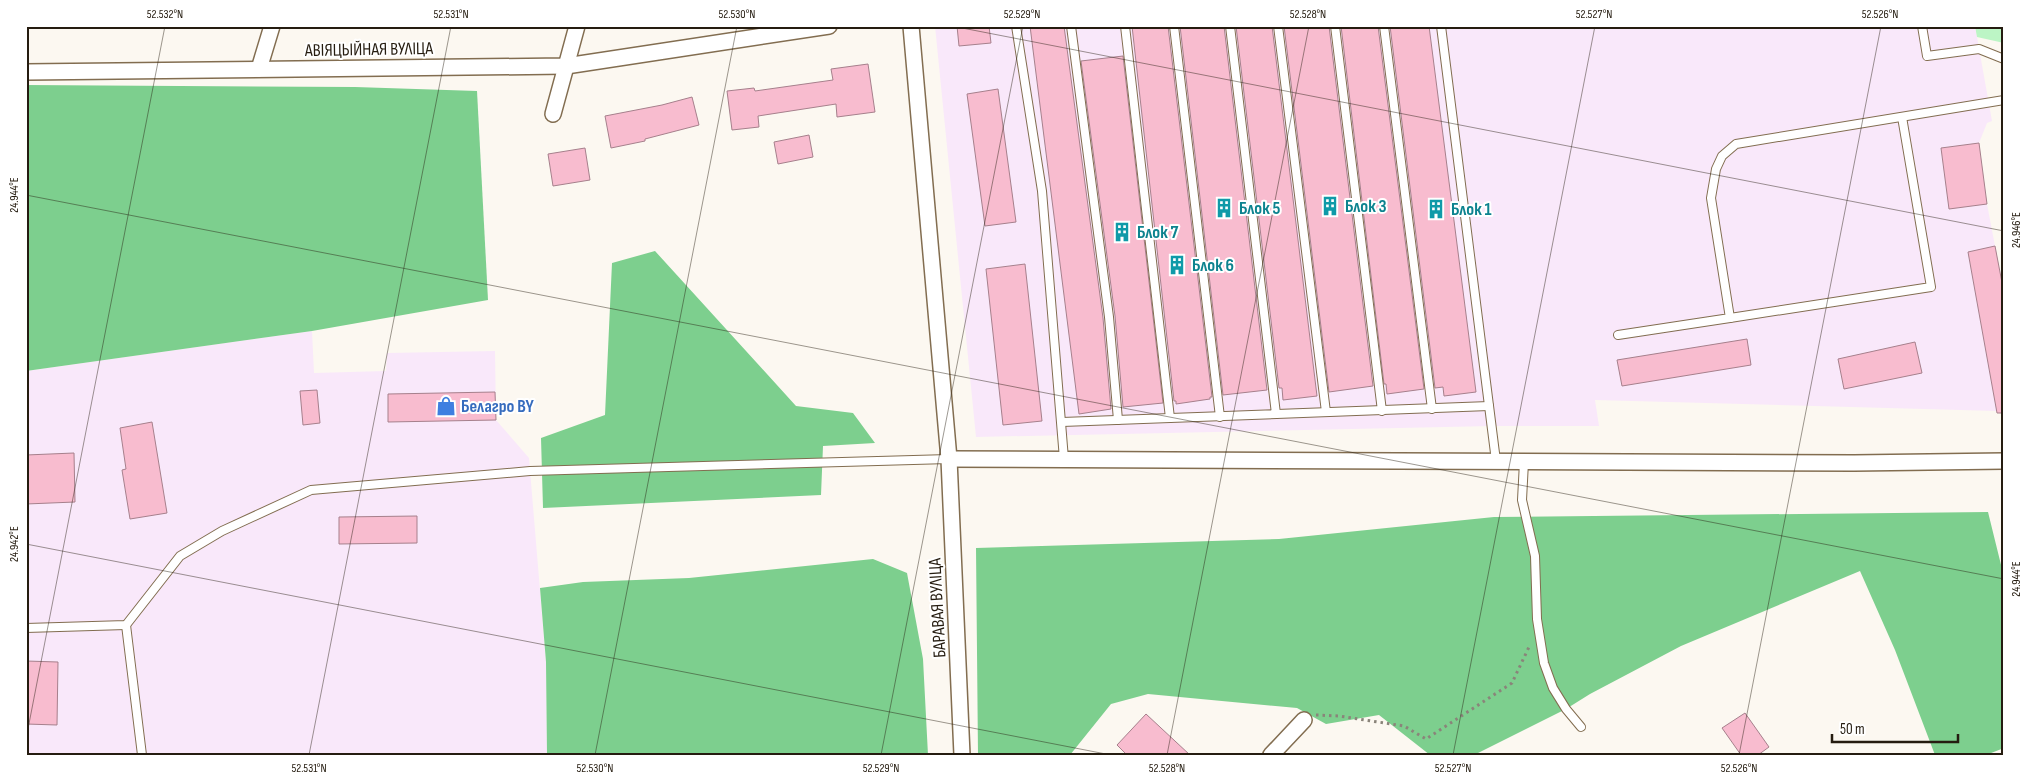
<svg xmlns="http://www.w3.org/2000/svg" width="2030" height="781" viewBox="0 0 2030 781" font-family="'Sofia Sans Condensed',sans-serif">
<rect width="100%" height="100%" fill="#fcf8f1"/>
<g fill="#f9e8fa">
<polygon points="935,26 1975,26 1992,121 1987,123 1979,143 1941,148 1949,209 1987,204 2004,293 2004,390 1993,392 1997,411 1595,400 1599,426 1492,426 976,437"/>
<polygon points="312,331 314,373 386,371 387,353 495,351 496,420 529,458 546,662 547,755 26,755 26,371"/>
</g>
<polygon fill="#bcf5c5" points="1975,26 2004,26 2004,43 1977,37"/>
<g fill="#7dcf8e">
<polygon points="26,85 355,87 477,91 488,300 312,331 26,371"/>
<polygon points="655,251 796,406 853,413 875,443 823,446 821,495 543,508 541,438 605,415 612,263"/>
<polygon points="1988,512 2004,577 2004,748 1986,755 1935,755 1895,650 1860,571 1681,646 1590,694 1566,709 1474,755 1430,755 1379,715 1326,724 1297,708 1148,694 1111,704 1070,755 978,755 976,548 1279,539 1494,517"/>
<polygon points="873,559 907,573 923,659 928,755 547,755 546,662 540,588 583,582 689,578"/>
</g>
<g fill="#f8bccf" stroke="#a6808c">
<polygon points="957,26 989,26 991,43 959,46"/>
<polygon points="1030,26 1064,26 1103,318 1111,409 1079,414"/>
<polygon points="1132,26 1168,26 1212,397 1210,397 1210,399 1176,404 1176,401 1174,401"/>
<polygon points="1180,26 1224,26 1267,390 1223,395"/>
<polygon points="1236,26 1272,26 1317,396 1283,400 1282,388 1279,388"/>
<polygon points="1284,26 1329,26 1373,386 1329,392"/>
<polygon points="1341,26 1378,26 1424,389 1387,394 1386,384 1384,384"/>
<polygon points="1390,26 1429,26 1476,392 1444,396 1443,387 1435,388"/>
<polygon points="1123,56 1163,403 1123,407 1115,316 1081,61"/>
<polygon points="868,64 875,112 837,117 836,104 758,116 759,127 732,130 727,91 754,88 755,91 833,80 831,69"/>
<polygon points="998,89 1016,222 985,226 967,94"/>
<polygon points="692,97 699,125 645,139 645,141 611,148 605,116 662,105"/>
<polygon points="809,135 813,157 778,164 774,142"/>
<polygon points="1979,143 1987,204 1949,209 1941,148"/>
<polygon points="585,148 590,180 553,186 548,154"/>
<polygon points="1995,246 2004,293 2004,413 1997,413 1968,252"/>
<polygon points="1025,264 1042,421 1003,425 986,269"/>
<polygon points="1747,339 1751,365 1622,386 1617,360"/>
<polygon points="1915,342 1922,373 1844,389 1838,359"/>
<polygon points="317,390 320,423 303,425 300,391"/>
<polygon points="495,392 496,420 388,422 388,394"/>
<polygon points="152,422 167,513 130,519 122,470 126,469 120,428"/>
<polygon points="74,453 75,502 26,504 26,455"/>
<polygon points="417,516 417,543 339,544 339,517"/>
<polygon points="26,661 58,662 57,725 26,724"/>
<polygon points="1745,713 1769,747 1758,755 1741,755 1722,728"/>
<polygon points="1146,714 1190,755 1127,755 1117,745"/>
</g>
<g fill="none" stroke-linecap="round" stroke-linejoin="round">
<defs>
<g id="lane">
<polyline points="1016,26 1042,191 1064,459"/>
<polyline points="1071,26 1109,317 1118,420"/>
<polyline points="1125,26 1170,418"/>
<polyline points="1174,26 1220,417"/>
<polyline points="1230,26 1276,414"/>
<polyline points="1278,26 1326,412"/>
<polyline points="1335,26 1382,411"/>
<polyline points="1384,26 1432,409"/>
<polyline points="1441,26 1496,461"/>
<polyline points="1922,26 1927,56 1979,49 2004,59"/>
<polyline points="1730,318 1931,287 1902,117"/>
<polyline points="1618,335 1730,318 1711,198 1716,169 1722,156 1736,144 2004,100"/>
<polyline points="1062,422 1489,406"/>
<polyline points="1524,462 1522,500 1535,556 1537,619 1544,663 1553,688 1566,709 1581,727"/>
<polyline points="126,625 142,755"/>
<polyline points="26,628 126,625 180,556 222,531 311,490 530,471 949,459"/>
</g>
<g id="street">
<polyline points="911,26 949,459 962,755"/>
<polyline points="259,69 272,26"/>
<polyline points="26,72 566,66 829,26"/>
<polyline points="553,114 577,26"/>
<polyline points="949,459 1854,463 2004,461"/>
<polyline points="1271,755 1304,720"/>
</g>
</defs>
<use href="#lane" stroke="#826d50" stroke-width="10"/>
<use href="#street" stroke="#826d50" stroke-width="18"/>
<polyline stroke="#8a847a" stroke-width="3" stroke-dasharray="2.5 4" stroke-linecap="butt" points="1316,715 1339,716 1404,726 1426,739 1512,683 1529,647"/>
<use href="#lane" stroke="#fff" stroke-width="8"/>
<use href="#street" stroke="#fff" stroke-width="15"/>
</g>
<path fill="none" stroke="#251c10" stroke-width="1" stroke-opacity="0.45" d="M952,26L2004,231M26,195L2004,579M26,544L1111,755M26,739L165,26M309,755L451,26M595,755L737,26M881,755L1023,26M1167,755L1309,26M1453,755L1595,26M1739,755L1881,26"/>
<defs>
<symbol id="building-bare" viewBox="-9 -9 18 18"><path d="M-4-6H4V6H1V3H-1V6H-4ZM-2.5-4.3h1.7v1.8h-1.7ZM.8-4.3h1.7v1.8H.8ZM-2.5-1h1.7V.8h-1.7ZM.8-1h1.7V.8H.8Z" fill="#0f9aa8" stroke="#fff" stroke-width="2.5" paint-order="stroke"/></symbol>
<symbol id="shop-bare" viewBox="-9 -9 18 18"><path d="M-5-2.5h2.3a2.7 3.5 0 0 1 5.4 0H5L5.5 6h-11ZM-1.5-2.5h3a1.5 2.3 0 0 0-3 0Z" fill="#3f7fe0" stroke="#fff" stroke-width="2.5" paint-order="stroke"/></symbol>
</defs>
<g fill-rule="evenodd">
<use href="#building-bare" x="1316" y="192" width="28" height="28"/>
<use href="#building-bare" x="1210" y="194" width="28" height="28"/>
<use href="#building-bare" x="1422" y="195" width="28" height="28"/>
<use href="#building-bare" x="1108" y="218" width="28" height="28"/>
<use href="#building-bare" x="1163" y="251" width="28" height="28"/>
<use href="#shop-bare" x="432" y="392" width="28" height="28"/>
</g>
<g text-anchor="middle" stroke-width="4" stroke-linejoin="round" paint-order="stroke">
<g font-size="18" fill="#251c10" stroke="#fff">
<text transform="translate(369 49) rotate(-1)" y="6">АВІЯЦЫЙНАЯ ВУЛІЦА</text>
<text transform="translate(937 608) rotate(-93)" y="6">БАРАВАЯ ВУЛІЦА</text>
</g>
<g font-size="18" font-weight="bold" fill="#0d838f" stroke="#fff" text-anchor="start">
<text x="1345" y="212">Блок 3</text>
<text x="1239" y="214">Блок 5</text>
<text x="1451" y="215">Блок 1</text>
<text x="1137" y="238">Блок 7</text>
<text x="1192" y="271">Блок 6</text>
</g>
<g font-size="18" font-weight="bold" fill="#366cbe" stroke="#fff" text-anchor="start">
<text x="461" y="412">Белагро BY</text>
</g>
</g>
<rect width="2030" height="781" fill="none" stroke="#ffffff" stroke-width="55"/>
<path d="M1832 734v8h126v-8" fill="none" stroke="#251c10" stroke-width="2.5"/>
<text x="1840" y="734" font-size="15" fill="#251c10" stroke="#ffffff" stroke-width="4" paint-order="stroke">50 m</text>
<rect x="28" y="28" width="1974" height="726" fill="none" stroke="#251c10" stroke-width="2"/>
<g font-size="12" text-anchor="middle" fill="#251c10">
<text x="165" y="18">52.532°N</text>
<text x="451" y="18">52.531°N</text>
<text x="737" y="18">52.530°N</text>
<text x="1022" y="18">52.529°N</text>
<text x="1308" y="18">52.528°N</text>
<text x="1594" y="18">52.527°N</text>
<text x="1880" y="18">52.526°N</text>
<text transform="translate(14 195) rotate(-90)" y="4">24.944°E</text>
<text transform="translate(2016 230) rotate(-90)" y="4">24.946°E</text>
<text transform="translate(14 544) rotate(-90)" y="4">24.942°E</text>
<text transform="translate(2016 579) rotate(-90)" y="4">24.944°E</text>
<text x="309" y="772">52.531°N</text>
<text x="595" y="772">52.530°N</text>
<text x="881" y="772">52.529°N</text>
<text x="1167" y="772">52.528°N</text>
<text x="1453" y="772">52.527°N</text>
<text x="1739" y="772">52.526°N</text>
</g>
</svg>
